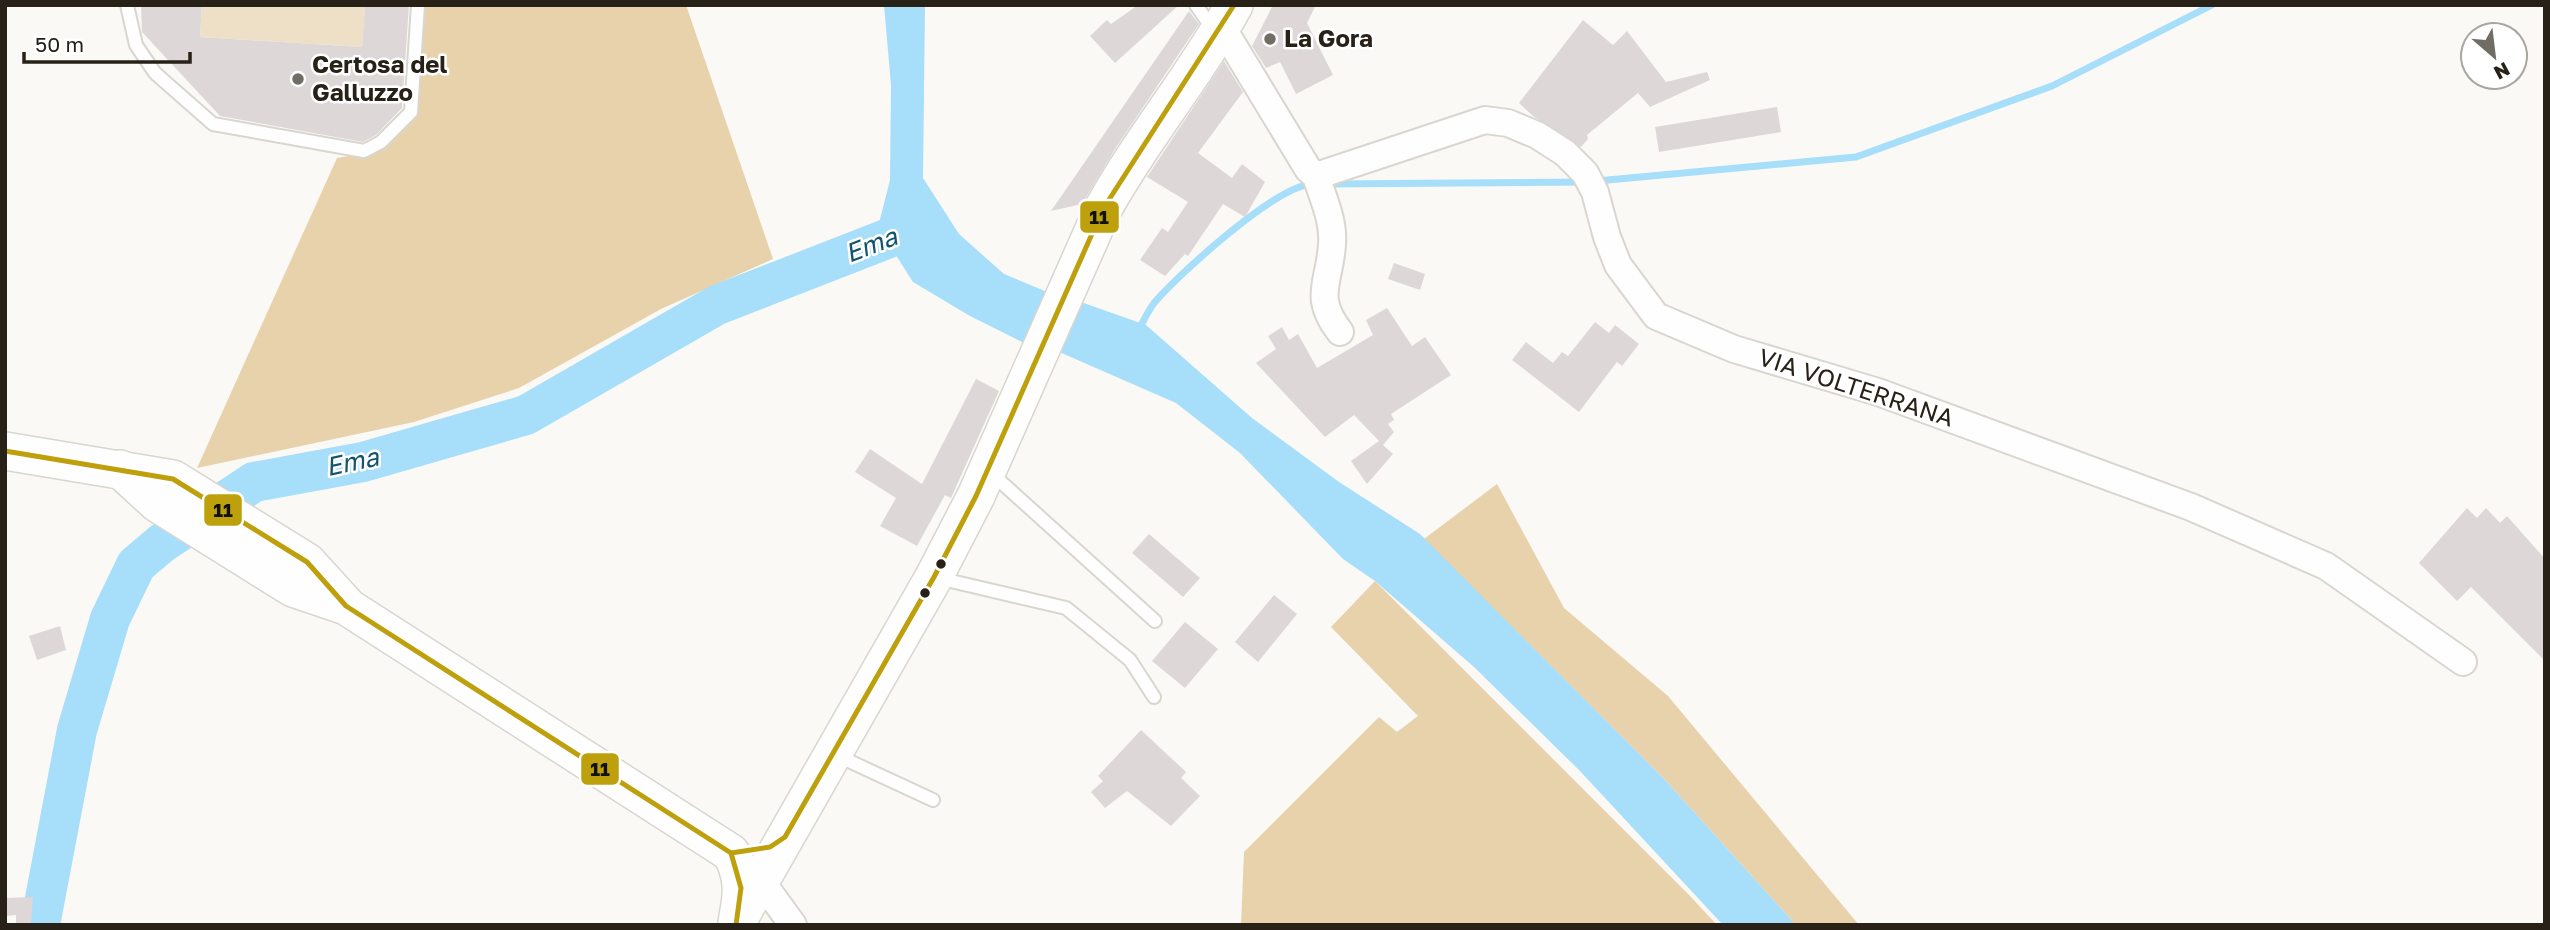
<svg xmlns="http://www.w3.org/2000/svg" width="2550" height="930" viewBox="0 0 2550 930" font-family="'Golos Text',sans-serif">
<rect width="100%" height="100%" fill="#fbf9f6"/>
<polygon fill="#ede0c7" points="202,5 365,5 362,47 200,37"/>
<g fill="#e7d2ac">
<polygon points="423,5 686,5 773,259 661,309 519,388 414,422 197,468 337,158 378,151 413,120"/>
<polygon points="1497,484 1564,608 1668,696 1859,925 1796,925 1666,781 1424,539"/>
<polygon points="1375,581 1690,896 1717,925 1241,925 1244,852 1379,717 1397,732 1418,716 1331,627"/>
</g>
<g fill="#a7def9">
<polygon points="884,5 925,5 923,178 959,234 1004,274 1052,294 1028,345 970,316 913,282 878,227 890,180 891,85"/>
<polygon points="1078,301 1146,325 1252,418 1339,482 1420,534 1666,781 1796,925 1723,925 1579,770 1474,667 1375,581 1343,559 1240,453 1176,403 1057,351"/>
</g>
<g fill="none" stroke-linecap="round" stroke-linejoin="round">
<g stroke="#a7def9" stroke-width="7">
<polyline points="1597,181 1856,157 2052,86 2212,5"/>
<polyline points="1328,184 1582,182"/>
<path d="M1138,331C1143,322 1148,311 1154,303C1179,274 1276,185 1313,184"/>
</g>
<polyline stroke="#a7def9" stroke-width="40" points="40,925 77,730 110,619 136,565 162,543 254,482 363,462 526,415 717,305 920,226"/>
</g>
<g fill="#ded7d8">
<polygon points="141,5 202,5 200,37 362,47 365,5 409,5 402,108 376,135 363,142 220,116 142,32"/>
<polygon points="1138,5 1179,5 1115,63 1090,36 1107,20 1111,24"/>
<polygon points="1273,5 1316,5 1307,23 1333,75 1296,94 1280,62 1266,68 1252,46"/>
<polygon points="1189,11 1199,24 1117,146 1082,204 1051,211"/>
<polygon points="1583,20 1613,45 1627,31 1666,82 1707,72 1710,80 1650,107 1638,93 1587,135 1588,139 1581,147 1533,116 1519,103"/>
<polygon points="1224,61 1243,92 1198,153 1232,178 1242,164 1265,182 1245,217 1223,204 1188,256 1185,254 1165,276 1140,260 1162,228 1168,232 1188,202 1147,177"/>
<polygon points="1777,107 1781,132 1659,152 1655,127"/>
<polygon points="1394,263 1425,274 1420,290 1388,279"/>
<polygon points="1387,308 1412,346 1425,337 1451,375 1391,414 1394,420 1388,424 1394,432 1383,445 1393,454 1367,484 1351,461 1379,441 1354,415 1325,437 1256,363 1276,349 1268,336 1282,327 1289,340 1298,334 1317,368 1373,335 1366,320"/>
<polygon points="1595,322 1609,333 1615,325 1639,344 1622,366 1617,362 1579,412 1512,360 1526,342 1553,363 1562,352 1568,356"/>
<polygon points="976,379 999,391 951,498 945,495 917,546 880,526 896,498 855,472 870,449 922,484"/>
<polygon points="2467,508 2477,518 2486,508 2500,523 2507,516 2545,559 2545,661 2471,587 2457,601 2419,563"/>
<polygon points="1149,534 1200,578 1183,597 1132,553"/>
<polygon points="1274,595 1297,614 1258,662 1235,642"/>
<polygon points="1185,622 1218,649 1185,688 1152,661"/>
<polygon points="60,626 66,650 37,660 29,636"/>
<polygon points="1141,730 1186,772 1181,778 1200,796 1171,826 1127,791 1105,808 1091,792 1103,781 1098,776"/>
<polygon points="33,897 31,925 16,925 16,915 5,916 5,898"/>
</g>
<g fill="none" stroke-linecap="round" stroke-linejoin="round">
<defs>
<g id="service">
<polyline points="127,5 136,45 155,73 213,124 364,151 381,142 411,112 418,5"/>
<polyline points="1196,5 1215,32"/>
<polyline points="991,473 1155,621"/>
<polyline points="938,578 1066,608 1130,660 1154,697"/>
<polyline points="836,755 933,800"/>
</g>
<g id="minor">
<polyline points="1222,27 1308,169 1316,176 1485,120 1508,123 1537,135 1565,153 1585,173 1595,192 1607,237 1618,265 1656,316 1734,349 1878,392 2191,507 2326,566 2463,662"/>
<path d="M1316,176C1323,198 1334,221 1332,244C1330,283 1312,296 1340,332"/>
<polyline points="761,881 793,925"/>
</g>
<g id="secondary">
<polyline points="5,451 173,479 307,562 346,605"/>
<path d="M120,469L157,503L293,588L346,606L731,853C743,875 743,892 738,916"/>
<path d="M737,922L934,577L976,496L1103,209C1142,138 1195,76 1234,5"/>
</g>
</defs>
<use href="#service" stroke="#d9d6cf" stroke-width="16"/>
<use href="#minor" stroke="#d9d6cf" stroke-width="30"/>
<use href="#secondary" stroke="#d9d6cf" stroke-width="40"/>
<use href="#service" stroke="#fefefe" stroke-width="12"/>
<use href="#minor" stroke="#fefefe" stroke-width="26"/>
<use href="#secondary" stroke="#fefefe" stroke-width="37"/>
<defs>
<g id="bus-1">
<polyline points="5,451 173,479 307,562 346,606 731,853 741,888 736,925"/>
<polyline points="731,853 770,847 785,837 934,577 976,496 1103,209 1234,5"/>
</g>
</defs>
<use href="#bus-1" stroke="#fff" stroke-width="10"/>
<use href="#bus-1" stroke="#bea00d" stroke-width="5"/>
</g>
<g fill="#716d65" stroke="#fff" stroke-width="2.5">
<circle cx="1270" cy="39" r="7"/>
<circle cx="298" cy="79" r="7"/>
</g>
<g fill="#272117" stroke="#fff" stroke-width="2.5">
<circle cx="941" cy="564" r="6"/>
<circle cx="925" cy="593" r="6"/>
</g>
<g text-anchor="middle" stroke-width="5" stroke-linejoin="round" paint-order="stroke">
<g font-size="24" font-weight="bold" fill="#272117" stroke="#fff" text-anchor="start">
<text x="1284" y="47">La Gora</text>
<text x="312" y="73">Certosa del<tspan x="312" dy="28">Galluzzo</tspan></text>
</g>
<g font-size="24" fill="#272117" stroke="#fff">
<text transform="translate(1856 388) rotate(18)" y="8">VIA VOLTERRANA</text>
</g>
<g font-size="26" font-style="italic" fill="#12536d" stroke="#fff">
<text transform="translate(871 245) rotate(-21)" y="9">Ema</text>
<text transform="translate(352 462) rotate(-12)" y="9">Ema</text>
</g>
</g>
<g stroke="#fff" stroke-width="2.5">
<rect x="1079" y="200" width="41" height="34" rx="7" fill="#bea00d"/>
<rect x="203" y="493" width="40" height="34" rx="7" fill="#bea00d"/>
<rect x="580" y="752" width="40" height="34" rx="7" fill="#bea00d"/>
</g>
<g font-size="19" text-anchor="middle" font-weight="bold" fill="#111">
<text x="1099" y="224">11</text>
<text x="223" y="517">11</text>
<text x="600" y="776">11</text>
</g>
<rect width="2550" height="930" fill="none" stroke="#272117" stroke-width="14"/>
<g transform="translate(2494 56) rotate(152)"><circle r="33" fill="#ffffff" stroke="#a9a6a2" stroke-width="2"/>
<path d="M0-5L12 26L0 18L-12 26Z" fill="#716d65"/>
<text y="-10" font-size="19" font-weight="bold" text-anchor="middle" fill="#272117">N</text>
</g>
<path d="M24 52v10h166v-10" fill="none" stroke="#272117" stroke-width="3.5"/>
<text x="35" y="52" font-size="21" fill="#272117" stroke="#ffffff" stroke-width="5" paint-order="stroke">50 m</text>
</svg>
